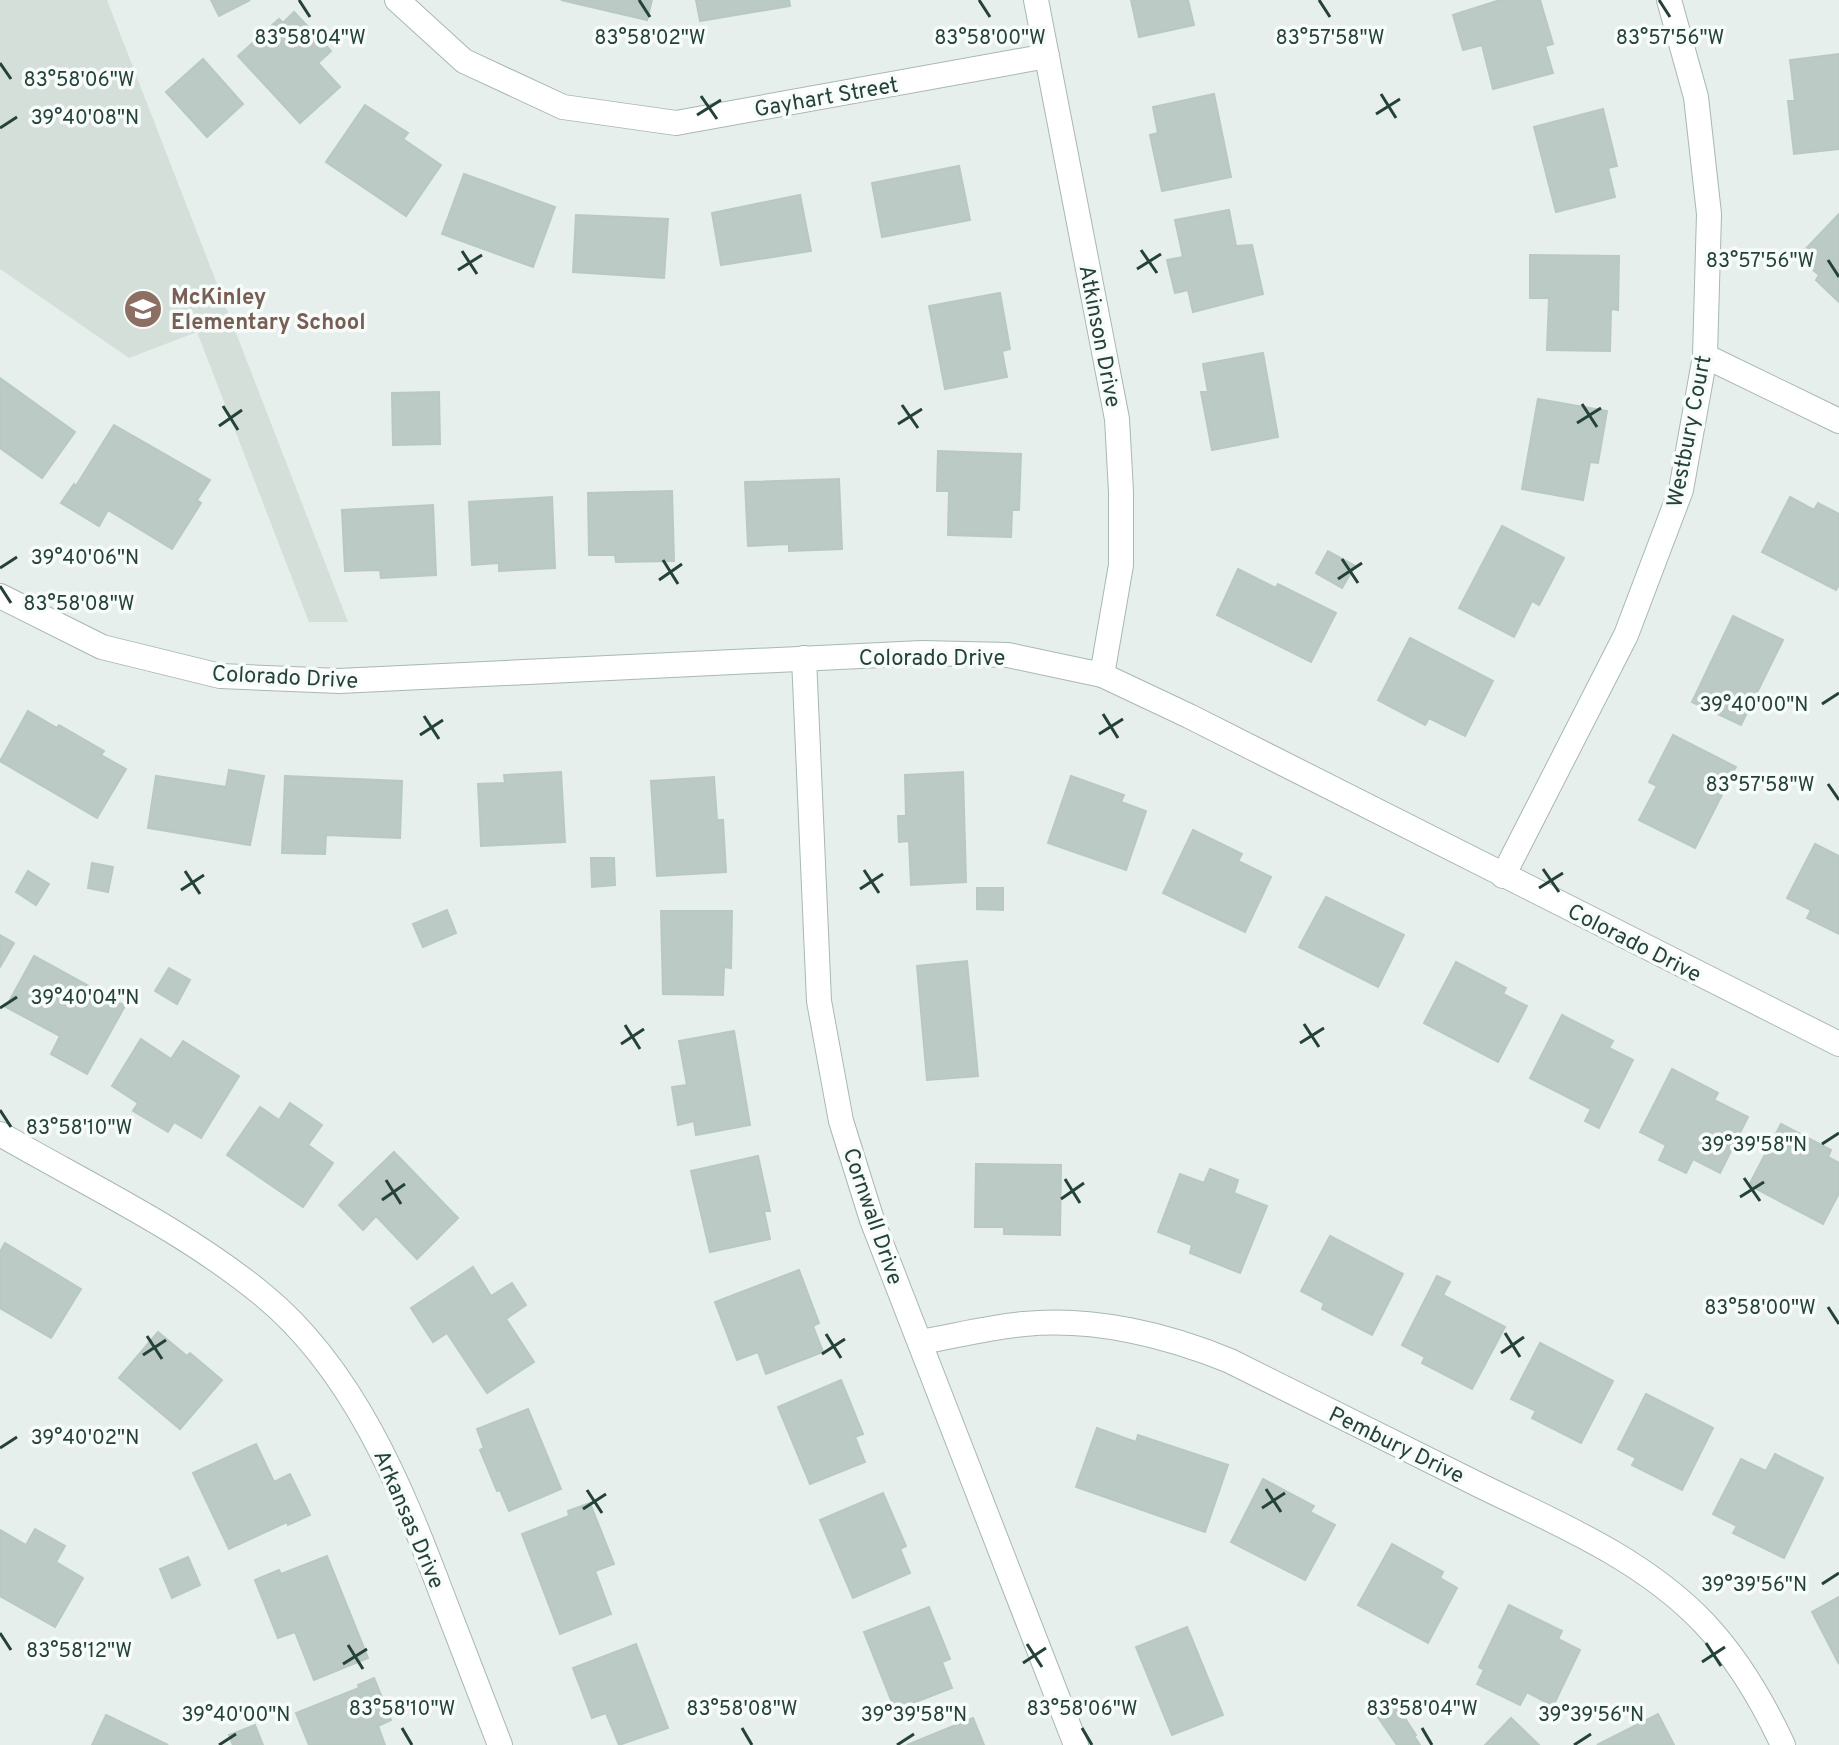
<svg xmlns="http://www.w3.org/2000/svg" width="1839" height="1745" viewBox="0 0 1839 1745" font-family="Overpass,sans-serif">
<rect width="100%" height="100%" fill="#e6efeb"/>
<polygon fill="#d4dfda" points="0,0 107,0 348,622 309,622 197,332 129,358 0,269"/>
<g fill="#bbcac4" stroke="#b8c9c2" stroke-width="2">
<polygon points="211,0 250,0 219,16"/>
<polygon points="561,0 652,0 647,20"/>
<polygon points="696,0 789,0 790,6 700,21"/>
<polygon points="1131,0 1188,0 1194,25 1139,37"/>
<polygon points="1500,0 1540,0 1553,44 1545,46 1553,73 1493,89 1482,45 1463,50 1453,15"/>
<polygon points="294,12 331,51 318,63 340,87 300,123 238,56 279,19 283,23"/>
<polygon points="1839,54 1839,149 1794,154 1788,101 1795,101 1790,60"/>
<polygon points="203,59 243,104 207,137 166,92"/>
<polygon points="1214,94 1231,177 1162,191 1150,135 1158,133 1153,107"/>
<polygon points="365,105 408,133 403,139 441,165 406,216 326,162"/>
<polygon points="1603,109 1617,166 1608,168 1615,197 1556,212 1534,127"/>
<polygon points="959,166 970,220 882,237 872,183"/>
<polygon points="464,174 555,207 533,267 442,234"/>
<polygon points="800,195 811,251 721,265 712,213"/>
<polygon points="1229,210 1236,246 1252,245 1263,294 1193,312 1188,290 1175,293 1167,260 1183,257 1175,220"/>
<polygon points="1839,214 1839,302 1816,280 1819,275 1798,257"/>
<polygon points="576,215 668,219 664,278 573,272"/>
<polygon points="1530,255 1619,256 1618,310 1611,309 1610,351 1547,350 1549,298 1530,298"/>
<polygon points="1000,293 1010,349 1002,351 1007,377 945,389 929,306"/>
<polygon points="1263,353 1278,437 1212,450 1201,392 1208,392 1203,364"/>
<polygon points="0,378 75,432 42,478 0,448"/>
<polygon points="439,392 440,444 393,445 392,393"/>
<polygon points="1538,399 1607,411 1598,463 1590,462 1583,500 1522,489"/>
<polygon points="114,425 210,480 197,500 201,503 172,549 108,510 99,526 61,503 74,484 76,486"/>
<polygon points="938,451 1021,454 1019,510 1012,510 1011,537 948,535 949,491 937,491"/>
<polygon points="839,479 842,549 789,551 789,544 748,546 745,482"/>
<polygon points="672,491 674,561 616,562 615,555 589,555 588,493"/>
<polygon points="552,497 555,568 499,571 499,563 472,565 469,502"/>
<polygon points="1790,497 1814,510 1818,503 1839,514 1839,585 1836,590 1762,552"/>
<polygon points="433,505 436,575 381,578 380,570 345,571 342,510"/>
<polygon points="1502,526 1564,558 1539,605 1532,601 1514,637 1459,608"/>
<polygon points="1328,551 1355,566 1342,588 1316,573"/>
<polygon points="1238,569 1276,588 1278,584 1336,613 1311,662 1217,615"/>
<polygon points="1733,616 1783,640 1741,725 1692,702"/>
<polygon points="1410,638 1493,681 1465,736 1429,718 1425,725 1378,700"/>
<polygon points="28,711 57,728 59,725 104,751 101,755 126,769 97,818 0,761"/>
<polygon points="1673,735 1736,767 1695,848 1639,820 1657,786 1649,782"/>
<polygon points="229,770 264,776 250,845 148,828 156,776 226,787"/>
<polygon points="561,772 565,842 481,846 478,784 505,783 504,775"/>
<polygon points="963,772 966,882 911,885 909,841 899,842 898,816 906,816 905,775"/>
<polygon points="285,776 402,781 400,838 326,835 325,854 282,853"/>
<polygon points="1071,776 1124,795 1121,802 1146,811 1126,870 1048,843"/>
<polygon points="714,777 717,820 723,820 726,872 657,876 651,781"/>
<polygon points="1193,830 1242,854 1238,861 1271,877 1245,932 1163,893"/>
<polygon points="1815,844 1839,856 1839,934 1807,918 1811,910 1787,898"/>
<polygon points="591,858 614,858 615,885 592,887"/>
<polygon points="92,863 113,867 108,892 88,888"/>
<polygon points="28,871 49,884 36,905 16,892"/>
<polygon points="977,888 1003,888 1003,910 977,909"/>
<polygon points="1326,897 1404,935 1378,987 1299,947"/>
<polygon points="447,910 456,933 423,947 413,924"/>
<polygon points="661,911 732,911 731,968 724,967 723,995 663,994"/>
<polygon points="0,935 14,943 0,967"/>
<polygon points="34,956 125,1006 87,1074 51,1054 60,1036 6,1007"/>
<polygon points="967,961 978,1076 927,1080 917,966"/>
<polygon points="1456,962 1506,988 1503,994 1527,1006 1498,1062 1424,1023"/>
<polygon points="169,968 190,980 177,1004 155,991"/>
<polygon points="1562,1015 1613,1041 1609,1048 1633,1060 1599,1128 1585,1121 1591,1109 1530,1078"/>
<polygon points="734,1031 750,1125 696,1135 694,1121 678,1125 672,1087 687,1085 679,1041"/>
<polygon points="141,1039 171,1059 183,1041 239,1076 201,1138 174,1122 168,1132 133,1111 138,1103 112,1086"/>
<polygon points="1672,1069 1718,1093 1714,1100 1748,1117 1720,1173 1693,1159 1686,1173 1659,1160 1666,1145 1640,1132"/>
<polygon points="290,1103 322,1125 308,1145 333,1163 303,1207 227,1155 260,1107 279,1120"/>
<polygon points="1781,1124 1831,1150 1828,1157 1839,1163 1839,1193 1823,1224 1749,1185"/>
<polygon points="394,1152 458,1218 417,1259 376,1216 363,1230 339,1205"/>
<polygon points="758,1156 770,1211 764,1211 770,1239 710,1252 691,1171"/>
<polygon points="976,1164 1061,1165 1060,1235 1004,1234 1004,1227 975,1227"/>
<polygon points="1210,1169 1238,1180 1234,1193 1267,1206 1240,1273 1190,1253 1192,1245 1158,1232 1180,1174 1204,1183"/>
<polygon points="1330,1236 1403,1274 1372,1335 1322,1309 1324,1303 1301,1291"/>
<polygon points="5,1243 81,1289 51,1338 0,1308 0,1252"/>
<polygon points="473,1267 491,1296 512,1283 526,1305 506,1319 534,1362 487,1393 447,1333 433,1342 411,1308"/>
<polygon points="799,1270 819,1323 813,1326 823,1352 766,1374 758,1352 737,1360 715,1302"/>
<polygon points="1437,1276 1450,1282 1443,1295 1505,1327 1472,1389 1422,1363 1425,1357 1402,1345"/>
<polygon points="158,1332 187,1356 190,1353 222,1380 180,1429 119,1378"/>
<polygon points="1540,1343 1613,1381 1581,1443 1532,1418 1536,1411 1511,1399"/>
<polygon points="841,1380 863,1434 855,1437 865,1462 810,1484 778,1407"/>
<polygon points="1646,1394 1713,1428 1682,1490 1632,1465 1636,1458 1618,1449"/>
<polygon points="528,1409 561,1489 509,1511 500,1490 497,1491 480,1450 484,1448 477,1429"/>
<polygon points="1097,1428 1136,1442 1138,1435 1228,1465 1205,1532 1076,1487"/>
<polygon points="256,1444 274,1482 290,1474 310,1515 288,1525 287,1522 229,1549 193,1473"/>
<polygon points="1775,1454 1823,1478 1784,1558 1733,1533 1737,1526 1713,1514 1741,1459 1766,1471"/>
<polygon points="1263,1479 1314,1506 1310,1512 1335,1525 1305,1580 1231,1542"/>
<polygon points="883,1493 906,1546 900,1549 910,1573 853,1598 820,1520"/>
<polygon points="590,1503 614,1564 595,1571 611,1614 560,1634 522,1534 569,1516 568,1511"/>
<polygon points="35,1529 65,1546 56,1562 83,1578 55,1627 0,1596 0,1530 26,1545"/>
<polygon points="1392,1544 1443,1572 1440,1578 1457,1588 1428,1643 1358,1605"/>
<polygon points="327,1556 368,1658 314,1680 295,1632 278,1638 255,1580 279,1570 281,1574"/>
<polygon points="188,1557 200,1585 172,1598 160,1569"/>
<polygon points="1839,1597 1839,1664 1812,1612"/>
<polygon points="1509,1605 1562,1631 1558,1639 1580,1650 1553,1706 1527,1692 1520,1705 1477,1684 1484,1670 1479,1667"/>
<polygon points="929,1607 950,1659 942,1662 952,1688 895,1710 864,1632"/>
<polygon points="1187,1627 1223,1715 1172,1735 1136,1647"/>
<polygon points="636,1644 668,1728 619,1745 606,1713 592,1718 573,1668"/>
<polygon points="374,1678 391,1720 378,1726 385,1745 309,1745 296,1713 359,1688 358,1685"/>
<polygon points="1393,1700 1416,1735 1414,1736 1420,1745 1397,1745 1375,1713"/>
<polygon points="1658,1714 1674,1745 1597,1745"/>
<polygon points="106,1715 168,1745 92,1745"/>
<polygon points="973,1718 984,1745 907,1745"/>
<polygon points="1511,1718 1539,1745 1485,1745"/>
<polygon points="255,1725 263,1745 233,1745 229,1735"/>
</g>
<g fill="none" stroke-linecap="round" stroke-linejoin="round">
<defs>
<g id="minor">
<polyline points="397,0 464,61 563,107 676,123 1047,56"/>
<polyline points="1036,0 1117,419 1121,492 1121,565 1102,675"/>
<polyline points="1705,356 1839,421"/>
<polyline points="0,596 102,647 220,676 339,681 922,653 1008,655 1102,675 1189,716 1839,1044"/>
<polyline points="804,658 819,1001 841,1121 872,1220 1076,1745"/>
<polyline points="1503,876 1626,635 1681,490 1705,356 1709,214 1696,97 1669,0"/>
<path d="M0,1134C88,1185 184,1230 263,1295C353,1369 401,1486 441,1592C461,1643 480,1694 500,1745"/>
<path d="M920,1342C955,1336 990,1327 1024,1324C1093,1317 1167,1335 1230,1361C1314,1403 1398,1444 1481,1486C1559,1524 1643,1559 1704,1623C1738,1659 1762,1700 1783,1745"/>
</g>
</defs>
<use href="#minor" stroke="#a8b8b2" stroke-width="26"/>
<use href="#minor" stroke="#fff" stroke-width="24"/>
</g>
<path fill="none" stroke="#24423a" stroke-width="3" d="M299,0L310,17M639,0L650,17M979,0L990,17M1319,0L1330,17M1659,0L1670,17M0,63L11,79M1381,94L1396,118M701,96L717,119M1376,114L1400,99M697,115L721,100M0,128L17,117M1141,250L1157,273M462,251L477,274M1828,260L1839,277M1137,269L1161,254M458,270L482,255M1582,404L1597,427M902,405L918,428M223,406L238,430M1577,423L1601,408M898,424L922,409M219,426L242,410M1342,559L1358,583M663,560L678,584M0,568L17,557M1338,579L1362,563M659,580L682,564M0,586L11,603M1822,704L1839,693M1103,714L1118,738M424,716L439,739M1099,734L1123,719M420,735L443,720M1828,784L1839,800M1543,869L1559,892M864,870L879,893M185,871L200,894M1539,888L1563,873M860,889L883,874M181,890L204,875M0,1008L17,997M1304,1024L1319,1047M625,1025L640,1049M1300,1043L1324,1028M621,1044L644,1029M0,1110L11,1127M1822,1144L1839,1133M1744,1178L1760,1201M1065,1179L1080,1203M386,1180L401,1204M1740,1197L1764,1182M1061,1199L1084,1183M382,1200L405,1184M1828,1307L1839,1324M1505,1333L1520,1357M826,1334L841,1358M147,1336L162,1359M1501,1353L1524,1337M822,1354L845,1339M143,1355L166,1340M0,1448L17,1437M1266,1489L1281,1512M587,1490L602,1513M1262,1508L1285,1493M583,1509L606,1494M1822,1584L1839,1573M0,1633L11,1650M1706,1643L1721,1666M1027,1644L1042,1667M348,1645L363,1669M1702,1662L1725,1647M1023,1663L1046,1648M343,1664L367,1649M402,1728L412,1745M742,1728L752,1745M1082,1728L1092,1745M1422,1728L1432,1745M219,1745L236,1734M897,1745L914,1734M1574,1745L1591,1734"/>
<defs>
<symbol id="school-disc" viewBox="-11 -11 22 22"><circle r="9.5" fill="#8d6e63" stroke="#f7fbf9"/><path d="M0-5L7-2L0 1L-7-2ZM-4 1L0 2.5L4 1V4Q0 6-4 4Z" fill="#fff"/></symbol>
</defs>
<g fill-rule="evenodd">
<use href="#school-disc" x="121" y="287" width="44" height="44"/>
</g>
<g text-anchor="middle" stroke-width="7" stroke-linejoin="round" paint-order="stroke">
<g font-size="22" fill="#24423a" stroke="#f7fbf9">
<text transform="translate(826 96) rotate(-10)" y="8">Gayhart Street</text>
<text transform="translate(1101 336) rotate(79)" y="8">Atkinson Drive</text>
<text transform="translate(1688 431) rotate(-79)" y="8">Westbury Court</text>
<text x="932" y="665">Colorado Drive</text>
<text transform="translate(285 676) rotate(3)" y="8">Colorado Drive</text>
<text transform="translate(1635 942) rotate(27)" y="8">Colorado Drive</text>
<text transform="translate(874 1216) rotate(71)" y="8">Cornwall Drive</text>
<text transform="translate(1397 1444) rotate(26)" y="8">Pembury Drive</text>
<text transform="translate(410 1519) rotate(67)" y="8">Arkansas Drive</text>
</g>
<g font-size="22" font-weight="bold" fill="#785e54" stroke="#f7fbf9" text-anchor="start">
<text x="171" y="304">McKinley<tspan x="171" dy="25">Elementary School</tspan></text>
</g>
</g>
<g font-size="20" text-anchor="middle" fill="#24423a" stroke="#f7fbf9" stroke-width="7" stroke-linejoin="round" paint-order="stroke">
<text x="310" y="44">83°58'04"W</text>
<text x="650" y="44">83°58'02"W</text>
<text x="990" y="44">83°58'00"W</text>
<text x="1330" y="44">83°57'58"W</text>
<text x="1670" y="44">83°57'56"W</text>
<text x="79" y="86">83°58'06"W</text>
<text x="85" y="124">39°40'08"N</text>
<text x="1760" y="267">83°57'56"W</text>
<text x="85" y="564">39°40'06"N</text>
<text x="79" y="610">83°58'08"W</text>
<text x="1754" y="711">39°40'00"N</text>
<text x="1760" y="791">83°57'58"W</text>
<text x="85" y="1004">39°40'04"N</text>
<text x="79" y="1134">83°58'10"W</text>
<text x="1754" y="1151">39°39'58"N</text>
<text x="1760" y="1314">83°58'00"W</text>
<text x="85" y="1444">39°40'02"N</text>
<text x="1754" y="1591">39°39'56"N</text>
<text x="79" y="1657">83°58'12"W</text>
<text x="402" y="1715">83°58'10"W</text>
<text x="742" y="1715">83°58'08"W</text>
<text x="1082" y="1715">83°58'06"W</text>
<text x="1422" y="1715">83°58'04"W</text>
<text x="236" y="1721">39°40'00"N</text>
<text x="914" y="1721">39°39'58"N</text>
<text x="1591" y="1721">39°39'56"N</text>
</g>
</svg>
